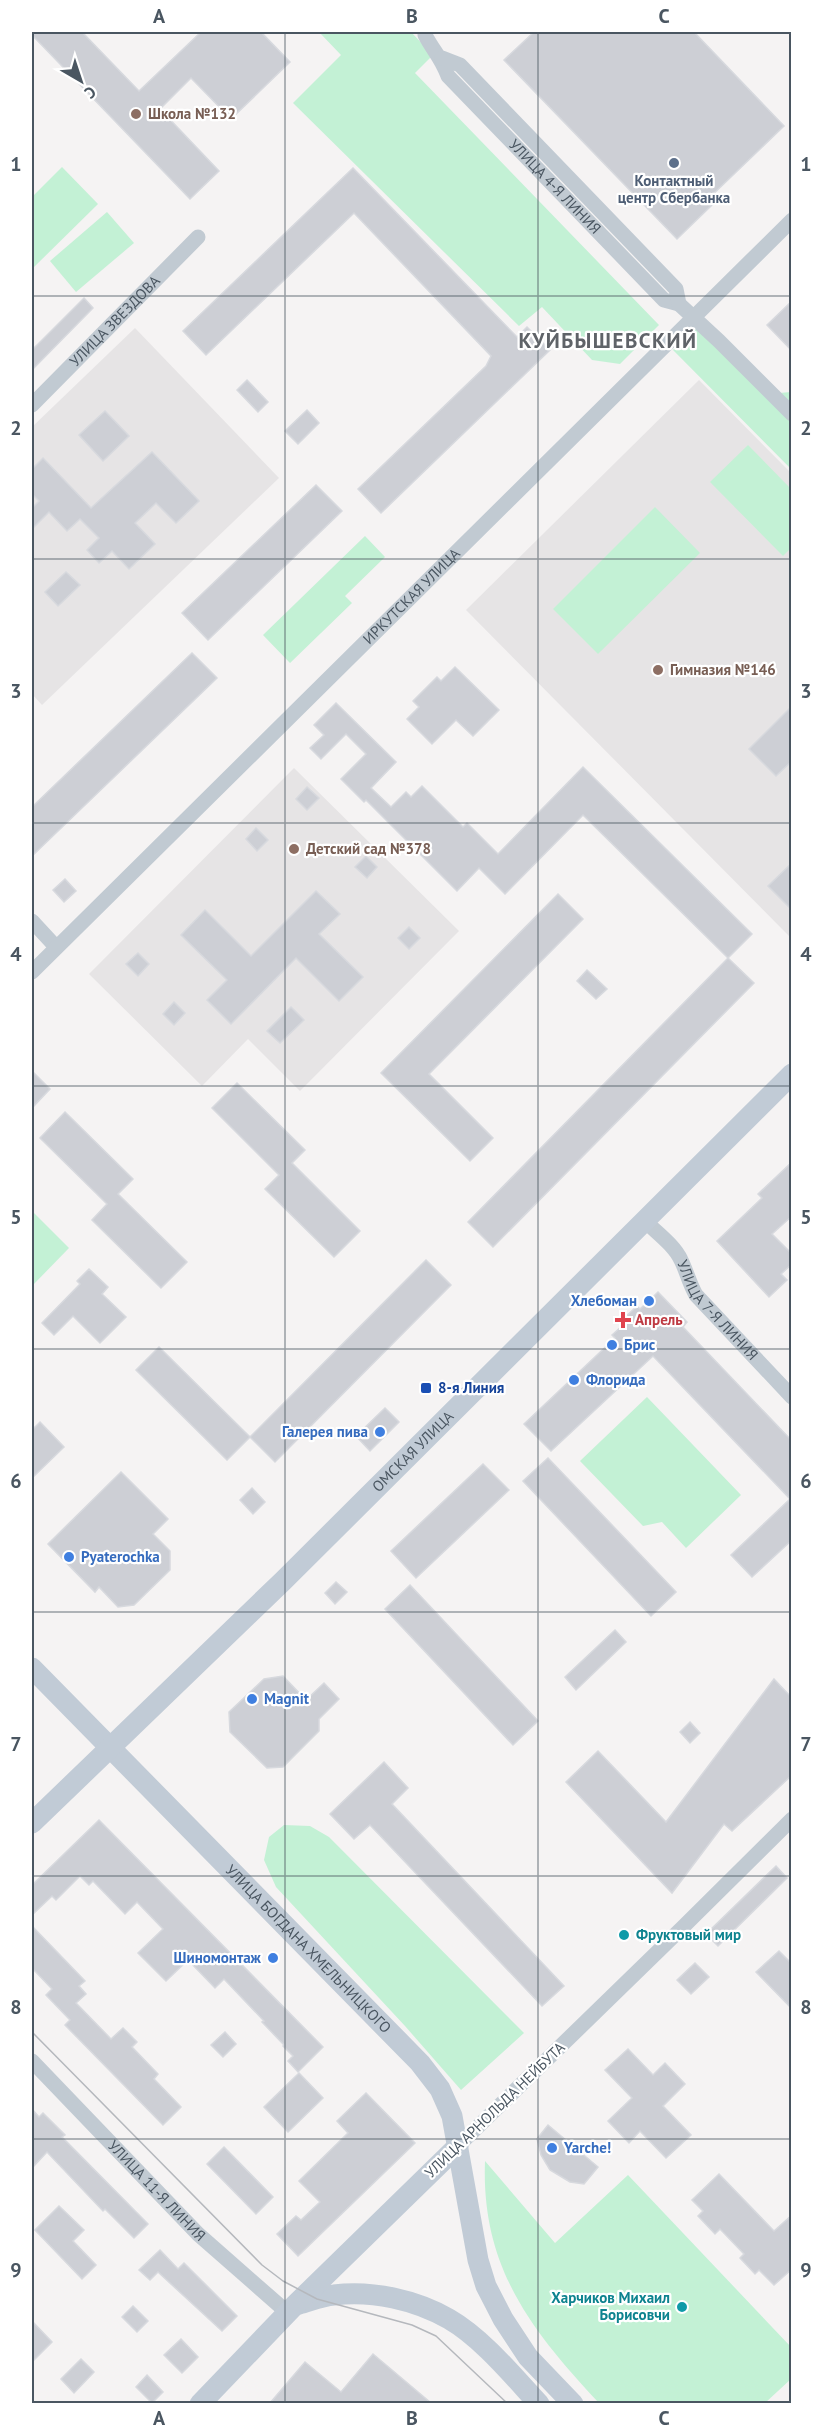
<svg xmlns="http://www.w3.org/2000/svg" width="823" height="2435" viewBox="0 0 823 2435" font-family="'PT Sans',sans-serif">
<rect width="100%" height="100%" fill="#f5f3f3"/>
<g fill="#e6e4e5">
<polygon points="135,328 279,478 42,705 32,694 32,427"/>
<polygon points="699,380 791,473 791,938 466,610"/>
<polygon points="294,768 459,931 300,1091 248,1039 202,1086 89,974"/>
</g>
<g fill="#c3f1d5">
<polygon points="319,32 411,32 433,55 415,73 659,325 620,364 592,360 542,307 519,326 293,103 341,55"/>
<polygon points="62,167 98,204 32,269 32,197"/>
<polygon points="107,212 134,243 76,292 50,261"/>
<polygon points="703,320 779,393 791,392 791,469 673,350"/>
<polygon points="748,445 791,489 791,548 783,556 710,482"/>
<polygon points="655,507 700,553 598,654 553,609"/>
<polygon points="365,536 385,557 345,596 352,603 290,663 263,635"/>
<polygon points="32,1211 69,1248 32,1286"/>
<polygon points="647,1397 741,1495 686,1548 662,1522 643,1526 580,1461"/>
<polygon points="284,1825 310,1826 329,1837 524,2033 461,2090 405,2026 276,1887 264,1860 269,1837"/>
<path d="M485,2161L555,2243L628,2175L791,2347V2379L765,2403H599C531,2330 481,2267 485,2161Z"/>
</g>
<g fill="#cdcfd5" stroke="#d7d9de" stroke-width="1.5">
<polygon points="32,32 82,32 139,91 201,32 261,32 290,62 231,119 191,78 160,109 219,171 190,199 32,35"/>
<polygon points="534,32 694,32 784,126 707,200 712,205 677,239 504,60"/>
<polygon points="353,168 517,337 527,327 550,350 381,513 358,489 486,366 491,356 354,213 206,355 183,331"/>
<polygon points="84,298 93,308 32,370 32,350"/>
<polygon points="792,301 792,351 767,325"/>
<polygon points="247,380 268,402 258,412 237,390"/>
<polygon points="307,410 319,423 298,444 285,431"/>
<polygon points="105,411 129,436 103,461 79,435"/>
<polygon points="152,452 199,501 176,523 156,503 135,523 155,544 129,569 112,551 99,563 87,550 99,538 80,519 67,531 49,512 32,529 32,508 39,501 32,494 32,469 43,458 91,508"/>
<polygon points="316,485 342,511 208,640 182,613"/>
<polygon points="66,572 80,585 58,606 45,592"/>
<polygon points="192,653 217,678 32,856 32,807"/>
<polygon points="455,667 499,710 473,736 456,720 432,744 407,719 419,707 413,701 437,677 441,681"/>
<polygon points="336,703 396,762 371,788 391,807 406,792 411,797 422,786 463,827 467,823 498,854 583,767 752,934 728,958 583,815 505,894 479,868 457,891 366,800 364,802 341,779 366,754 346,734 321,759 310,748 324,735 314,725"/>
<polygon points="792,706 792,761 776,776 749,749"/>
<polygon points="307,787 319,798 307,810 296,799"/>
<polygon points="256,828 268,840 257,851 246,839"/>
<polygon points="366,856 377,867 367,878 355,867"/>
<polygon points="792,863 792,910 768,886"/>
<polygon points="65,879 76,891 64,902 53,890"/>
<polygon points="316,891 340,914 319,934 363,977 339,1001 296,958 231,1024 207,1000 227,980 181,935 205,910 251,956"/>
<polygon points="558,894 583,919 429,1074 493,1138 470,1161 381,1073"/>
<polygon points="409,927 420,938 409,949 398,938"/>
<polygon points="138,953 149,964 138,976 126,964"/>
<polygon points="728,958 754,983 493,1247 468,1222"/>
<polygon points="587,970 607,989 596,999 577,981"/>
<polygon points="174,1002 185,1013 174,1025 163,1014"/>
<polygon points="291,1007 304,1020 280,1043 267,1031"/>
<polygon points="32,1071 50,1089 32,1108"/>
<polygon points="237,1083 305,1150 292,1163 360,1231 334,1257 265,1189 279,1175 212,1108"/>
<polygon points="65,1112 133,1179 118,1194 187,1262 161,1288 92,1220 107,1204 40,1138"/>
<polygon points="792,1162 792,1216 772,1234 792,1254 792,1264 781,1274 787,1280 769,1297 717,1241 762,1198 758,1194"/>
<polygon points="426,1260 451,1285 275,1462 250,1437"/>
<polygon points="89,1269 108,1287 102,1294 126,1317 100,1343 73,1316 54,1335 42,1323 80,1284 77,1281"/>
<polygon points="658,1292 687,1322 683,1327 792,1441 792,1540 752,1577 731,1555 790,1499 653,1356 551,1451 524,1424 615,1338 612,1335 622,1326 619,1323 637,1306 640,1309"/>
<polygon points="159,1347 250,1437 227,1460 136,1370"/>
<polygon points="385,1408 399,1422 370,1451 356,1436"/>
<polygon points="40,1422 64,1447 32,1478 32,1430"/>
<polygon points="548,1458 676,1592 651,1616 523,1481"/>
<polygon points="483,1464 509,1490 416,1578 391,1551"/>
<polygon points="121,1472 168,1519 153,1534 170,1551 170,1570 134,1605 118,1607 99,1587 95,1592 48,1544"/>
<polygon points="252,1488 265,1502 253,1514 240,1500"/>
<polygon points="336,1582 347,1592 335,1604 325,1593"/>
<polygon points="410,1585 538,1721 513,1745 385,1609"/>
<polygon points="615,1630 626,1642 576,1690 565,1677"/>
<polygon points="283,1676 306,1700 324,1683 339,1699 319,1719 319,1731 283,1767 267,1768 230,1732 229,1712 264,1679"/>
<polygon points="774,1679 792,1698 792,1775 732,1831 724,1824 672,1893 566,1782 598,1751 666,1822"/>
<polygon points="690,1722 700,1733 690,1743 680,1732"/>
<polygon points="384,1762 408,1788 392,1804 564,1986 542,2006 370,1825 354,1839 330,1814"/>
<polygon points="99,1820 323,2047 298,2072 288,2061 293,2056 283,2046 284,2045 262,2022 264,2021 224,1979 215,1988 188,1960 166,1981 138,1953 163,1929 137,1902 125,1914 93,1881 89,1885 80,1876 56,1900 52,1896 32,1915 32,1885"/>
<polygon points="776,1866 787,1878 718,1946 706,1934"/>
<polygon points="32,1926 85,1981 79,1986 86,1994 76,2003 111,2039 123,2028 137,2042 132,2047 158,2074 154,2079 181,2107 163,2125 65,2025 70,2020 46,1995 52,1989 32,1968"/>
<polygon points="779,1951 792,1964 792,2009 756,1972"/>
<polygon points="695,1963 709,1977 691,1994 677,1980"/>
<polygon points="225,2032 236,2044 223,2057 211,2045"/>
<polygon points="628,2049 653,2075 665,2063 685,2084 663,2106 691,2135 666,2158 640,2131 629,2143 608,2121 632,2098 605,2070"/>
<polygon points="299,2073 323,2098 288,2132 264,2107"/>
<polygon points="366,2093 415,2143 298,2256 277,2234 296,2216 301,2220 320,2202 299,2181 348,2133 337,2121"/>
<polygon points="32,2109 39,2117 43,2113 65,2135 62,2137 148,2224 134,2238 105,2209 103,2211 47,2152 32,2168"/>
<polygon points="548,2125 598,2167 584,2184 570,2182 550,2170 541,2155 537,2139"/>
<polygon points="224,2147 273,2197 256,2214 207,2164"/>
<polygon points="719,2174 774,2231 792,2215 792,2269 774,2285 759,2270 755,2274 740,2258 744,2254 720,2229 715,2234 698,2216 703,2211 692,2200"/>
<polygon points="59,2206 84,2230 73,2241 96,2265 82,2279 35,2230"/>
<polygon points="160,2250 178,2269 184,2263 237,2316 222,2331 158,2272 150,2280 139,2270"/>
<polygon points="133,2306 148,2321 137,2332 122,2317"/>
<polygon points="32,2321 52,2342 32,2362"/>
<polygon points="181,2339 198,2357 182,2373 164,2355"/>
<polygon points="373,2354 431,2403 270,2403 305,2362 341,2392"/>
<polygon points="81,2359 94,2372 74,2393 61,2379"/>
<polygon points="147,2375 163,2392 152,2403 136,2387"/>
</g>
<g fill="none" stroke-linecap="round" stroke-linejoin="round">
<g stroke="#c1cad2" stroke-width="15">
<path id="s1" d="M425,32V35C434,52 441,57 448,76L664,300L679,304"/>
<polyline points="442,58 460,65 676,289 679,304 719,341 792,414"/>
<path id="s2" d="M32,405L198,237"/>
<polyline points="32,921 56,947"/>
<path id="s3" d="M32,972L792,220"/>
<path id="s4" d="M645,1221C657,1233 674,1245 681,1260C687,1272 689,1283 696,1295L792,1397"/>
<path id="s5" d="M32,2061L198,2234L288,2313"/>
<polyline points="458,2146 682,1928 792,1819"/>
</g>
<g stroke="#c1cbd6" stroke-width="21">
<path id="s6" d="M32,1668L420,2063L440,2089L452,2116L478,2260L486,2286L503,2319L528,2357L573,2404"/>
<path id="s7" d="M32,1823L283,1581L792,1074"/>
<path d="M299,2304C310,2301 322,2296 334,2295C372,2290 416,2300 449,2319C482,2338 513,2376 539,2404"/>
<polyline points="200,2404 295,2305 458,2146"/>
</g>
<polyline stroke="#b5b8bd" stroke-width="1.5" points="32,2032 262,2265 283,2281 317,2299 412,2325 436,2336 508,2404"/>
</g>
<path fill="none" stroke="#4a5661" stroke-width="1.5" stroke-opacity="0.55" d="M285,32V2404M538,32V2404M32,296H792M32,559H792M32,823H792M32,1086H792M32,1349H792M32,1612H792M32,1876H792M32,2139H792"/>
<g fill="#8d6e63" stroke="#fff" stroke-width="2">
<circle cx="136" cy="114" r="6"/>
<circle cx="658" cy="670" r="6"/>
<circle cx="294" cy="849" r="6"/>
</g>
<circle fill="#5c6f8a" stroke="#fff" stroke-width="2" cx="674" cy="163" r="6"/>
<g fill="#3f7fe0" stroke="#fff" stroke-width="2">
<circle cx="649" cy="1301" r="6"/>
<circle cx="612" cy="1345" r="6"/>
<circle cx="574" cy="1380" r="6"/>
<circle cx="380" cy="1432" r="6"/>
<circle cx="69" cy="1557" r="6"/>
<circle cx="252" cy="1699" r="6"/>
<circle cx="273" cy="1958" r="6"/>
<circle cx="552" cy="2148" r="6"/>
</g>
<path fill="#e0444e" stroke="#fff" stroke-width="2" d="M620 1311h6v6h6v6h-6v6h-6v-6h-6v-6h6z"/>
<rect fill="#1a4fb4" stroke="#fff" stroke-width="2" x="420" y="1382" width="12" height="12" rx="3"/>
<g fill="#0f9aa8" stroke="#fff" stroke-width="2">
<circle cx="624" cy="1935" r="6"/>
<circle cx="682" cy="2307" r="6"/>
</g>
<g text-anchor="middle" stroke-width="4.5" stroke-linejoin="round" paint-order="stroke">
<g font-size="15" font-weight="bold" fill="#785e54" stroke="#fff" text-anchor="start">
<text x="148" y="119">Школа №132</text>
<text x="670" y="675">Гимназия №146</text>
<text x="306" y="854">Детский сад №378</text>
</g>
<g font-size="15" font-weight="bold" fill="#4e5e75" stroke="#fff">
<text x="674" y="186">Контактный<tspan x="674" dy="17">центр Сбербанка</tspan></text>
</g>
<g font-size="15" fill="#4a5661" stroke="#fff">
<text dy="5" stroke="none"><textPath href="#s1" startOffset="204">УЛИЦА 4-Я ЛИНИЯ</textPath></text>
<text dy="5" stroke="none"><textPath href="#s2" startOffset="118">УЛИЦА ЗВЕЗДОВА</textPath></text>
<text dy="5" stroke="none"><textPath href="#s3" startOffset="534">ИРКУТСКАЯ УЛИЦА</textPath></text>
<text dy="5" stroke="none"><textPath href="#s4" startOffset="116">УЛИЦА 7-Я ЛИНИЯ</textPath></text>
<text dy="5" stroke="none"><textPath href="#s7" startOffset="532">ОМСКАЯ УЛИЦА</textPath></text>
<text dy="5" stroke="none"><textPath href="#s6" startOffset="394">УЛИЦА БОГДАНА ХМЕЛЬНИЦКОГО</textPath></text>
<text transform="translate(495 2110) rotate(-44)" y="5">УЛИЦА АРНОЛЬДА НЕЙБУТА</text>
<text dy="5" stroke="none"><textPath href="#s5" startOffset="180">УЛИЦА 11-Я ЛИНИЯ</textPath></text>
</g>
<g font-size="15" font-weight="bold" fill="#366cbe" stroke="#fff" text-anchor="start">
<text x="637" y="1306" text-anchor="end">Хлебоман</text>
<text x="624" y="1350">Брис</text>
<text x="586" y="1385">Флорида</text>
<text x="368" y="1437" text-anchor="end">Галерея пива</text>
<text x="81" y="1562">Pyaterochka</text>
<text x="264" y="1704">Magnit</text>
<text x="261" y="1963" text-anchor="end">Шиномонтаж</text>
<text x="564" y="2153">Yarche!</text>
</g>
<g font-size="15" font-weight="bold" fill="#be3a42" stroke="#fff" text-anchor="start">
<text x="635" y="1325">Апрель</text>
</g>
<g font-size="15" font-weight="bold" fill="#164399" stroke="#fff" text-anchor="start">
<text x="438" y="1393">8-я Линия</text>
</g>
<g font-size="15" font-weight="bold" fill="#0d838f" stroke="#fff" text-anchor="start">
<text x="636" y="1940">Фруктовый мир</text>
<text x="670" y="2303" text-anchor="end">Харчиков Михаил<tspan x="670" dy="17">Борисовчи</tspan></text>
</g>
<g font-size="21" font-weight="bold" letter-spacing="1.5" fill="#5f6368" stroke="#fff">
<text x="608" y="348">КУЙБЫШЕВСКИЙ</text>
</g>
</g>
<rect width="823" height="2435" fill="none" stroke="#ffffff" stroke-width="66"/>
<g transform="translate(81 81) rotate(141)" stroke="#ffffff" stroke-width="4.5" paint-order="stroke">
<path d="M0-4.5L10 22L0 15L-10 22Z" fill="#4a5661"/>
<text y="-9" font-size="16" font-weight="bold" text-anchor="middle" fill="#4a5661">С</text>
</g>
<rect x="33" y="33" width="757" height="2369" fill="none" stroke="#4a5661" stroke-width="2"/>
<g font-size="20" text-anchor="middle" font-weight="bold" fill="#4a5661">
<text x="159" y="23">A</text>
<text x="412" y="23">B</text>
<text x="664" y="23">C</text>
<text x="16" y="171">1</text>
<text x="806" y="171">1</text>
<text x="16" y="435">2</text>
<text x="806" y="435">2</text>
<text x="16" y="698">3</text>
<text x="806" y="698">3</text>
<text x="16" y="961">4</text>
<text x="806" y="961">4</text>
<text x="16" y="1224">5</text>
<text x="806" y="1224">5</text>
<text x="16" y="1488">6</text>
<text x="806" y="1488">6</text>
<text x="16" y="1751">7</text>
<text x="806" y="1751">7</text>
<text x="16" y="2014">8</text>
<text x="806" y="2014">8</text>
<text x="16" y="2277">9</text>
<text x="806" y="2277">9</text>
<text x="159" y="2425">A</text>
<text x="412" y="2425">B</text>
<text x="664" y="2425">C</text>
</g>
</svg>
